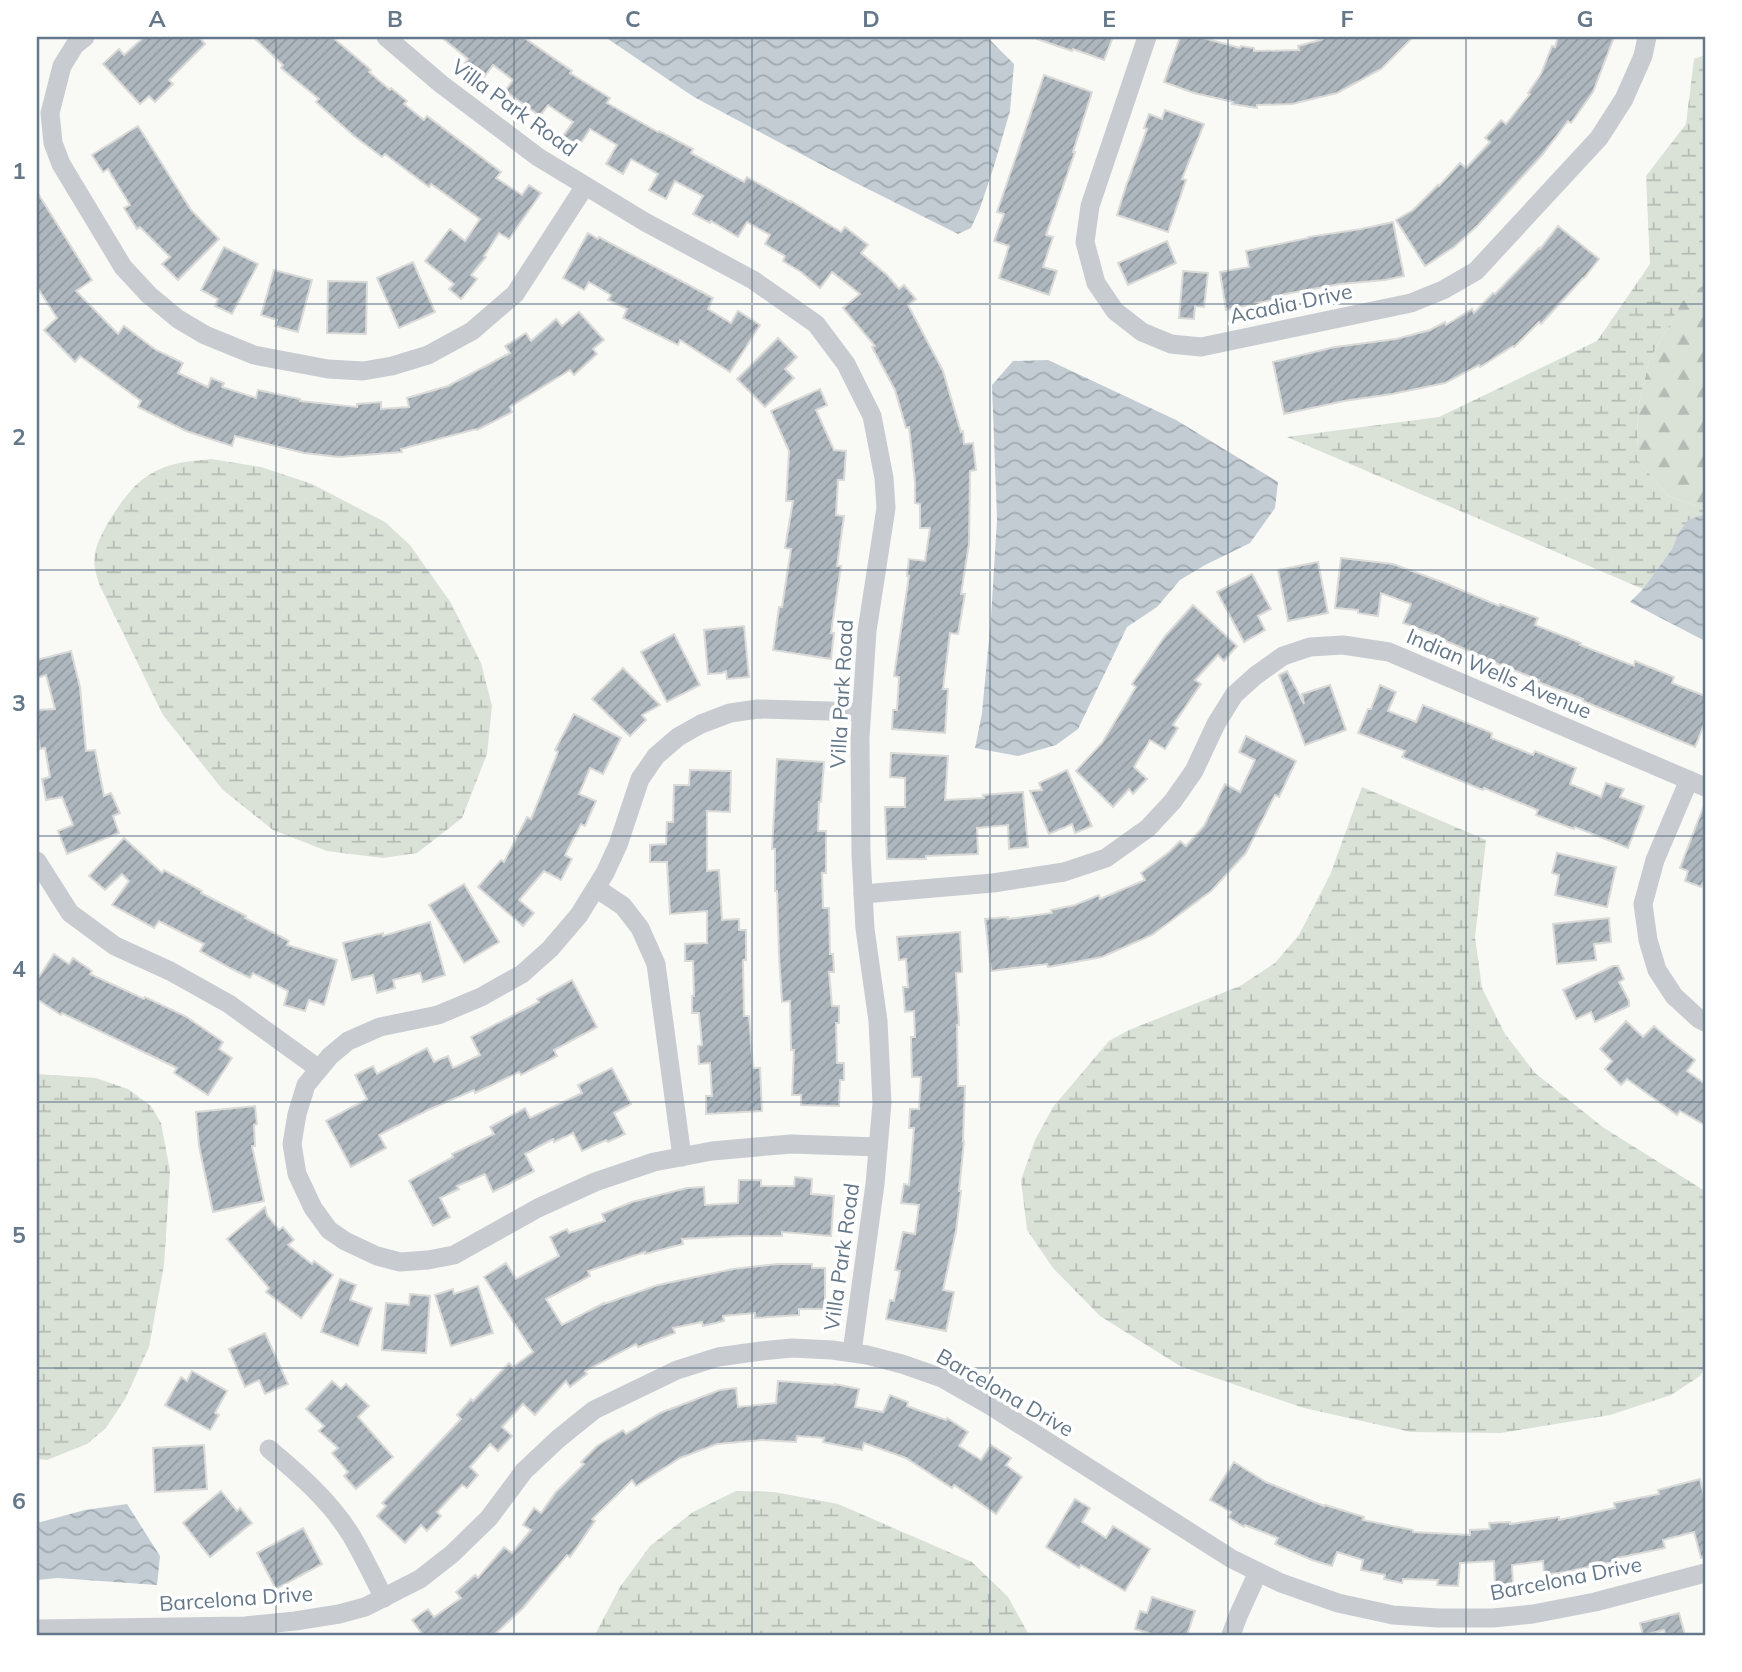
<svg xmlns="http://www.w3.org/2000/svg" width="1742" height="1672" viewBox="0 0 1742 1672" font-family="Mulish,sans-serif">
<defs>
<pattern id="forest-firs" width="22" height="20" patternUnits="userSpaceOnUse" patternTransform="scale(1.75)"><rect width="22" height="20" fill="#dae1d7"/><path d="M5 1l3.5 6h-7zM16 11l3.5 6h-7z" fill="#b4bbb4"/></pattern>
<pattern id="wetland-marsh" width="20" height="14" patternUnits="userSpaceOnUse" patternTransform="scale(1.75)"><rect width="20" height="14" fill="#dae1d7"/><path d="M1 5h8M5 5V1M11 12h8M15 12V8" fill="none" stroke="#b4bbb4"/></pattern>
<pattern id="water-waves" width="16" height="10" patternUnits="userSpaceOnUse" patternTransform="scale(1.75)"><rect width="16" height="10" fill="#c2ccd2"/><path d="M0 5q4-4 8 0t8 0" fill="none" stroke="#a1aab0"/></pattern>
<pattern id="building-hatch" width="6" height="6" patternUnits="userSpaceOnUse" patternTransform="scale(1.75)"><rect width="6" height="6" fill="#afb7be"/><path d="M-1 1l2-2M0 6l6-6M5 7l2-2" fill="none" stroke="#929aa0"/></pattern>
</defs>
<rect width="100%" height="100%" fill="#f9f9f6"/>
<polygon fill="url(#forest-firs)" points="1705,284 1705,509 1668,496 1637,459 1638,408 1649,361 1683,300"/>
<g fill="url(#wetland-marsh)">
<polygon points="1705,55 1705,284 1683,300 1649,361 1638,408 1637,459 1668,496 1705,509 1705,514 1688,521 1678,534 1672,549 1643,589 1287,437 1439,417 1597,341 1650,264 1646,176 1686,124 1694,59"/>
<path d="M211,459L261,467L312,484L385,522L410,545L451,603L481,663L492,706L487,754L462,818L417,853L383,858L327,851L273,830L223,790L163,715L100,586C96,575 93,566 95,554C97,536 122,499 136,485C141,480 151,473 158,470C174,462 193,461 211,459Z"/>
<polygon points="1362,787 1486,840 1475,937 1482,988 1505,1034 1535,1073 1604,1128 1705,1191 1705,1368 1700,1376 1671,1395 1610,1415 1501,1433 1411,1432 1304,1408 1180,1366 1100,1316 1053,1268 1027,1230 1021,1180 1035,1140 1053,1107 1109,1041 1129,1030 1240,986 1275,963 1299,935 1330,875"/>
<polygon points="37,1074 96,1078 128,1089 151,1106 161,1123 170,1171 164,1265 149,1347 125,1399 106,1428 87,1444 47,1460 37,1459"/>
<polygon points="736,1491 774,1492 838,1504 972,1562 1008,1597 1029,1635 595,1635 620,1587 650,1546 693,1512"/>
</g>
<g fill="url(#water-waves)">
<polygon points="605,37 987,37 1014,64 1010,111 994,166 980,208 971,228 958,234 854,182 694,97"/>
<polygon points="1048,360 1176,420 1278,482 1275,508 1250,543 1205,565 1180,580 1157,607 1127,627 1078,729 1056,745 1018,756 975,748 982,713 991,618 997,519 992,385 1013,361"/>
<polygon points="1705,514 1705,641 1630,602 1643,589 1672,549 1678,534 1688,520"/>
<polygon points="127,1504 160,1556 157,1585 58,1578 37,1580 37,1523 85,1510"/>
</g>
<g fill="url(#building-hatch)" stroke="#dadbd8" stroke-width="2">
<polygon points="144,37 199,37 205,44 169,80 173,84 155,102 149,96 140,104 103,64 119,49 124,55"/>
<polygon points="253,37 332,37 371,70 369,72 390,90 391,88 407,101 404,104 424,120 427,116 501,172 496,178 522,195 529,185 541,193 509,239 499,233 484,256 486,257 471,275 477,279 461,299 449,289 454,284 425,261 450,229 465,241 480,219 431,184 429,187 385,154 382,157 354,136 316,102 319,99 281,68 283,65"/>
<polygon points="441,37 523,37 572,71 570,73 610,98 607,103 658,132 659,131 693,149 691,153 744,182 747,177 791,202 791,201 841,232 845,227 868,245 861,253 887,275 899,289 904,285 916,299 908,305 943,371 961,432 963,431 964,444 973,443 976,470 970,471 969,544 961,594 965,594 958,634 950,633 943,689 948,689 945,733 892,729 893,710 897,710 899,677 894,676 909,576 907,576 909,559 925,561 930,528 920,528 920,504 915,503 915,482 909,427 906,428 895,390 872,347 875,346 843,308 860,294 832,272 820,288 801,272 783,261 785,256 765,244 770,235 747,222 738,237 711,221 710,223 693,214 703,196 675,181 666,199 649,190 658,174 631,159 623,174 606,164 617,145 590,129 579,146 563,136 573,122 548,105 540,116 505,91 513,80 493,65 484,77 465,63 468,59"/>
<polygon points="1037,37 1113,37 1104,60 1073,49 1072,51 1037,39"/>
<polygon points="1180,37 1200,37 1240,48 1241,46 1254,48 1254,51 1299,50 1298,46 1320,40 1327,37 1413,37 1381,69 1337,93 1292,104 1257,105 1257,108 1232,104 1233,102 1194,93 1164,82"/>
<polygon points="1558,37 1614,37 1593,92 1571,123 1568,121 1542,155 1478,225 1454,247 1425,266 1396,220 1413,210 1438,185 1439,186 1460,163 1466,168 1490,142 1485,138 1501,120 1506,124 1530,94 1528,93 1541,74 1552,46 1555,47"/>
<polygon points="1044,75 1092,92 1073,152 1075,152 1046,235 1053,237 1043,267 1057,271 1049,295 999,278 1009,246 994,241 1004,214 997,212"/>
<polygon points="1165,110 1204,124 1182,179 1186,180 1168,232 1117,215 1126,186 1147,129 1144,128 1149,114 1162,119"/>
<polygon points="138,126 191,210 219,239 178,280 162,264 170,257 140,227 137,229 124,208 130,205 108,169 103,172 92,155"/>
<polygon points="37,192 92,280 76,291 118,334 124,326 156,350 183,363 178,373 208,387 211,378 224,383 222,387 256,398 258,390 300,399 300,401 357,407 357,404 381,402 381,409 409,407 407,398 448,386 510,353 505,346 526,333 531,341 556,319 562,326 579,312 604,340 593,349 597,354 574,375 570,370 510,407 512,412 477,430 476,429 401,449 402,452 339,457 304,453 235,436 232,446 186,431 138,407 141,401 80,356 75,362 44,330 57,318 37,287"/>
<polygon points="1393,222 1404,276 1385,280 1340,284 1280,295 1281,298 1226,310 1220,272 1249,267 1246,251 1308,238 1308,237 1361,229"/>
<polygon points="1558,226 1599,259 1584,278 1583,278 1541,324 1539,322 1514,347 1513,346 1480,367 1479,365 1445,383 1392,394 1344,401 1284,414 1273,362 1335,347 1396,339 1430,330 1445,322 1446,325 1472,309 1474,313 1493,293 1495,294 1539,248 1540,249"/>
<polygon points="588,233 598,239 599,237 713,298 708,309 731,323 738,311 760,325 730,372 680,340 678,345 623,318 627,309 608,300 611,295 589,282 584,290 563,278"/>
<polygon points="1167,241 1176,263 1128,285 1118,263"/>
<polygon points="224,247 258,264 232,314 215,306 218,299 201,290"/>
<polygon points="413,262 435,312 399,328 377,278"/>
<polygon points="274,270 312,280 298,332 275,326 277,320 261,315"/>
<polygon points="1183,271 1208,273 1204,307 1195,306 1194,319 1179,318"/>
<polygon points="328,281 367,282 366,334 327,333"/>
<polygon points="778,338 797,357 785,369 794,378 765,407 737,379"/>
<polygon points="820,389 827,405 816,410 834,450 846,451 844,480 838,480 836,515 844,516 837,566 841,566 831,633 834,633 831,659 773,650 779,607 782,607 791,549 785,548 793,501 786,501 789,451 771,411"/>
<polygon points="1341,558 1393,564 1442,582 1499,606 1500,604 1538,618 1535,625 1581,643 1580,645 1634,666 1635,661 1674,677 1672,683 1705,696 1705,722 1695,747 1583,701 1583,699 1538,682 1539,680 1493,662 1493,661 1434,636 1435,635 1403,623 1411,604 1381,593 1378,616 1358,613 1358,610 1335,608"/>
<polygon points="1318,562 1328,613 1288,621 1278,570"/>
<polygon points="1252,574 1271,609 1258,616 1265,630 1244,642 1217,592"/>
<polygon points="1193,605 1237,646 1224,661 1218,655 1195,680 1201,684 1173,725 1178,728 1165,749 1150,740 1134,767 1147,779 1133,794 1129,789 1113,807 1076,771 1102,743 1136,687 1132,684 1165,636"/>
<polygon points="744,626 749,677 727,679 726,671 722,673 708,674 704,630"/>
<polygon points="674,634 700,685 667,702 641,652"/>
<polygon points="71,651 80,687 86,751 95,750 104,796 111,793 120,813 113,816 119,833 67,854 58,831 73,825 62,797 46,800 42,779 50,777 45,748 40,749 38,734 37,734 37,710 55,709 46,675 37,678 37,660"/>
<polygon points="623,668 660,705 642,715 646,720 630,736 592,699"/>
<polygon points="1287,671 1304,704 1302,694 1330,685 1346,730 1305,745 1279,675"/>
<polygon points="1380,685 1396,692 1388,711 1416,722 1423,705 1492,733 1491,738 1533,755 1535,751 1576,768 1570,784 1601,797 1606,783 1624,789 1620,797 1644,806 1628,848 1575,827 1574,829 1536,815 1538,810 1484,788 1483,790 1402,757 1405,751 1358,733 1368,709 1371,709"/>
<polygon points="574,714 621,738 603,774 590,768 579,794 596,801 585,826 581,824 565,855 572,859 561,880 544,871 519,900 534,913 523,926 478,887 501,860 504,862 527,817 531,819 558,752 555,750"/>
<polygon points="1246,736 1296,761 1279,797 1275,795 1246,853 1211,891 1152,935 1102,957 1048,967 1047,964 991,971 985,919 1008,917 1008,919 1052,913 1051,910 1075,905 1099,895 1100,899 1145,880 1141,873 1169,852 1180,841 1186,846 1204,826 1225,784 1240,792 1255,760 1239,752"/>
<polygon points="891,753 948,756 945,800 984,798 983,795 1023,792 1028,847 1009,849 1008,825 977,828 978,854 926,856 926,859 887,859 885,807 905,807 905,778 890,777"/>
<polygon points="777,759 824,762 821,802 819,802 818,831 826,831 826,873 822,873 823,908 829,908 830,954 833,954 834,972 829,972 832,1006 839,1006 839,1023 836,1023 837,1063 844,1063 844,1080 840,1080 839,1106 801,1105 801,1095 792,1095 794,1050 791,1050 790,1001 782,1002 779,955 777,891 775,891 775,849 772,849"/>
<polygon points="690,770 731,771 730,812 707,811 707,871 719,870 722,920 739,919 739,930 746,930 746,960 743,960 744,1016 749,1016 753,1068 760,1068 762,1111 706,1114 706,1096 712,1096 710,1063 699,1064 698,1046 702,1045 699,1013 692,1013 692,996 694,996 693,961 685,961 685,944 707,943 707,911 670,914 667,862 650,862 650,845 666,844 667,822 673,822 674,785 689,785"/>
<polygon points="1067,770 1092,826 1075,833 1072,824 1049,834 1030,791 1042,790 1039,783"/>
<polygon points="1704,805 1705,878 1701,887 1685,881 1688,871 1680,868"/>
<polygon points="124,838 162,873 164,870 202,891 201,893 246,916 245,918 289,941 287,945 337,960 324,1005 309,1000 305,1011 284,1005 288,991 253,973 250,978 230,968 200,951 204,944 159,921 154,928 112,905 129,881 122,874 105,890 89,876"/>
<polygon points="1557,853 1616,867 1607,907 1555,895 1559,875 1552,873"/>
<polygon points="464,884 499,942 464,963 429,905"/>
<polygon points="1609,918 1611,942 1594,944 1596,960 1557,964 1553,924"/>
<polygon points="430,922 445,975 423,982 420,973 393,980 395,988 377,993 373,975 352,980 343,943 383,933 383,936"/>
<polygon points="960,932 962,972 956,973 959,1025 957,1025 958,1086 965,1086 963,1141 964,1141 959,1191 961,1191 956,1231 943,1290 954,1292 946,1331 886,1319 890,1300 894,1301 900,1271 895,1270 903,1232 915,1234 919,1205 901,1203 904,1184 909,1185 914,1128 909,1128 910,1109 919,1109 921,1077 912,1077 911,1037 915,1037 914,1011 905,1012 903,987 908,987 906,959 899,960 897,937"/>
<polygon points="54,954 69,964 73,958 92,971 90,974 144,999 145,997 185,1016 223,1042 219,1049 232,1058 208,1095 174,1073 177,1068 62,1013 61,1015 37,999 37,980"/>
<polygon points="1613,966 1618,966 1624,979 1619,982 1629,1001 1629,1006 1595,1022 1591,1012 1576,1019 1563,990"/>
<polygon points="572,980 597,1027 554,1050 557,1056 521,1075 519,1072 475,1093 474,1090 428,1110 379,1135 386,1148 351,1167 326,1121 367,1099 355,1075 373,1066 377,1074 427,1048 434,1062 448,1056 453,1068 480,1055 471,1037 539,1002 537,999"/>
<polygon points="1626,1021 1643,1037 1654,1026 1672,1042 1695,1060 1687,1071 1705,1084 1705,1125 1680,1111 1677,1115 1627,1079 1621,1085 1605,1069 1612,1061 1600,1049"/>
<polygon points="612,1068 631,1104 614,1113 625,1134 608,1142 606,1140 582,1151 573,1133 554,1142 553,1139 525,1154 534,1171 509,1184 493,1192 485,1174 457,1186 459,1189 440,1198 450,1217 433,1226 409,1181 453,1157 452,1154 494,1134 490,1127 525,1108 530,1118 582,1093 578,1085"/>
<polygon points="255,1106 257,1124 254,1125 255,1146 252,1146 264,1201 213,1212 199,1146 196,1112"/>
<polygon points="795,1177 812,1179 811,1194 834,1196 831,1236 782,1232 782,1236 738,1236 682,1239 683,1244 645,1254 645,1252 588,1271 590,1276 546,1299 562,1325 604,1303 604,1304 658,1285 733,1269 777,1264 812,1264 812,1268 825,1268 825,1309 799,1309 799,1315 755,1318 755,1313 723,1316 724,1321 703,1326 702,1322 673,1328 675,1333 638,1347 636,1344 585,1371 587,1374 570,1387 566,1381 535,1415 523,1404 502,1427 512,1436 498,1451 490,1444 470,1467 478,1475 467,1488 462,1485 437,1512 441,1516 427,1531 421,1525 405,1543 377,1516 386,1506 382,1503 461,1419 457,1415 471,1399 473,1401 509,1363 513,1367 533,1352 484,1277 506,1263 516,1279 559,1256 550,1237 567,1229 569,1233 605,1221 602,1214 632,1202 687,1188 704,1187 705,1205 738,1203 739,1180 761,1180 761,1186 794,1186"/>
<polygon points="265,1207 267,1215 279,1230 283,1227 294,1240 288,1245 312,1264 314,1261 333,1275 301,1318 266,1292 269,1288 227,1239"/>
<polygon points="340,1279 356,1285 350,1300 372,1308 358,1346 321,1332"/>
<polygon points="478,1286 493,1333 451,1346 435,1295 453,1289 454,1294"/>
<polygon points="410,1294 430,1296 426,1353 382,1350 386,1303 409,1305"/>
<polygon points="265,1333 288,1384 265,1394 259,1380 245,1387 229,1349"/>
<polygon points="192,1371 227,1391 215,1413 219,1415 210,1430 165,1405 181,1377 187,1381"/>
<polygon points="332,1381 341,1389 346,1384 369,1406 358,1417 393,1457 356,1489 344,1476 348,1472 332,1453 338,1448 319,1431 324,1426 306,1409"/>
<polygon points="778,1381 835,1385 835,1384 859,1389 855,1407 883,1412 890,1395 908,1402 907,1406 946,1420 947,1418 968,1432 959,1446 981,1460 991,1445 1011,1458 1006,1465 1022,1477 996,1514 954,1485 952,1488 906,1458 864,1443 862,1450 823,1442 824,1438 797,1436 796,1442 762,1440 717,1444 680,1458 636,1486 632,1480 592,1519 595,1521 570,1557 567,1555 523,1608 494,1635 423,1635 412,1620 428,1609 434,1617 461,1598 456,1592 475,1575 478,1578 504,1547 512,1553 531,1530 523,1525 534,1508 541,1513 556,1492 584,1464 581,1462 597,1446 623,1430 626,1434 660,1413 720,1390 736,1388 738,1407 776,1403"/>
<polygon points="204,1445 207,1489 155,1492 153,1448"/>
<polygon points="1234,1462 1266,1482 1324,1506 1325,1505 1364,1517 1363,1520 1413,1530 1413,1532 1470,1535 1470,1530 1490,1529 1489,1523 1510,1522 1510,1524 1559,1517 1559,1520 1615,1508 1614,1503 1659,1494 1658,1490 1700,1479 1705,1500 1705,1557 1701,1558 1694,1532 1663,1540 1665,1548 1617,1558 1617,1561 1565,1572 1544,1575 1543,1561 1512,1565 1513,1584 1495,1585 1494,1561 1460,1563 1458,1586 1437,1585 1438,1580 1403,1579 1402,1583 1384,1579 1385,1575 1361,1570 1363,1560 1337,1552 1332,1566 1312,1560 1275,1544 1278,1538 1245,1525 1244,1527 1228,1517 1231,1512 1210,1500"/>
<polygon points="221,1491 237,1511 240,1508 252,1523 210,1557 183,1523"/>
<polygon points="1075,1499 1090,1508 1082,1522 1106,1538 1113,1526 1150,1549 1125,1591 1081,1565 1079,1568 1046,1547"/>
<polygon points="303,1528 322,1564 276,1589 257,1553"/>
<polygon points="1152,1597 1195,1611 1187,1635 1155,1635 1135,1629 1140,1611 1147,1613"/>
<polygon points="1679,1613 1685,1635 1666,1635 1664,1630 1643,1635 1640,1623"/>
</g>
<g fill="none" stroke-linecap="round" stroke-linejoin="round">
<g stroke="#c8ccd0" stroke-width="19">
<polyline points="85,37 75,45 62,66 50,113 53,143 61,164 123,267 149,295 178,319 205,335 254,355 328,369 363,371 392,366 428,355 472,331 515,294 585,186"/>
<polyline points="386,37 441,84 538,157 645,222 753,280 816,324 846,364 872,416 884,478 886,508 867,631 860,738 861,855 865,929 878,1021 882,1103 875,1184 852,1352"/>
<polyline points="1147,37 1090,206 1085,242 1096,283 1115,311 1142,332 1171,344 1201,347 1411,303 1443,290 1476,271 1599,138 1624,99 1643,56 1647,37"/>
<polyline points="861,712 758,709 730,713 701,724 678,737 656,756 640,779 618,845 605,873 579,915 550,949 522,974 481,997 438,1015 380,1027 348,1041 330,1056 306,1085 297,1114 292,1144 297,1174 313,1208 329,1230 345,1241 377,1256 400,1262 428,1260 454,1255 538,1208 595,1182 654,1162 712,1151 791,1144 878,1147"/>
<polyline points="1689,780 1655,860 1643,904 1648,940 1657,970 1674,996 1699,1019 1705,1022"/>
<polyline points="37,861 70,913 115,946 170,971 229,1004 319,1069"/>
<polyline points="596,888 623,906 640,928 656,964 682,1157"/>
<polyline points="863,894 993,883 1064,872 1106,858 1148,828 1173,801 1194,771 1216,724 1234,695 1255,676 1283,656 1310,647 1343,645 1389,652 1705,787"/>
<path d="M269,1449C299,1474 330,1501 351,1535C363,1555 373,1577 384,1598"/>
<polyline points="37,1629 245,1626 295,1621 339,1614 365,1607 420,1579 452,1554 489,1518 524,1471 558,1439 594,1410 677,1370 718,1357 761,1351 792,1348 832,1350 867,1355 902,1364 942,1378 991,1406 1232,1559 1281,1583 1338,1603 1393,1615 1438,1618 1493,1618 1533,1614 1595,1602 1705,1573"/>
<polyline points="1231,1635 1238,1616 1258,1572"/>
</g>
</g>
<path fill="none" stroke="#65788a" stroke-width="2" stroke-opacity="0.55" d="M276,37V1635M514,37V1635M752,37V1635M990,37V1635M1228,37V1635M1466,37V1635M37,304H1705M37,570H1705M37,836H1705M37,1102H1705M37,1368H1705"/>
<g text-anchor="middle" stroke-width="7" stroke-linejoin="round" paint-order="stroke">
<g font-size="21" fill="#65788a" stroke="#fff">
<text transform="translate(514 108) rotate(36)" y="7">Villa Park Road</text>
<text transform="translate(1291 304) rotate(-12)" y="7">Acadia Drive</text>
<text transform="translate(1499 674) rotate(23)" y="7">Indian Wells Avenue</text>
<text transform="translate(842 694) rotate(-87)" y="7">Villa Park Road</text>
<text transform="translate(842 1257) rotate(-82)" y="7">Villa Park Road</text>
<text transform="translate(1005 1393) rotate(30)" y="7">Barcelona Drive</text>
<text transform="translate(1566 1579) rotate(-11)" y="7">Barcelona Drive</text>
<text transform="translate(236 1599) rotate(-4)" y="7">Barcelona Drive</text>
</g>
</g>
<rect width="1742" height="1672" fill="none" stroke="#ffffff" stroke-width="77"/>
<rect x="38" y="38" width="1666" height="1596" fill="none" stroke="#65788a" stroke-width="2.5"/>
<g font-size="23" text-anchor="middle" font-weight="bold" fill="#65788a">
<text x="157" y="27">A</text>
<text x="395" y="27">B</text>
<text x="633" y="27">C</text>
<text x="871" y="27">D</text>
<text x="1109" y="27">E</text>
<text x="1347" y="27">F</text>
<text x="1585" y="27">G</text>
<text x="19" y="179">1</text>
<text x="19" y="445">2</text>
<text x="19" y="711">3</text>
<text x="19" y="977">4</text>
<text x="19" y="1243">5</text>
<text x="19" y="1509">6</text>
</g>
</svg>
